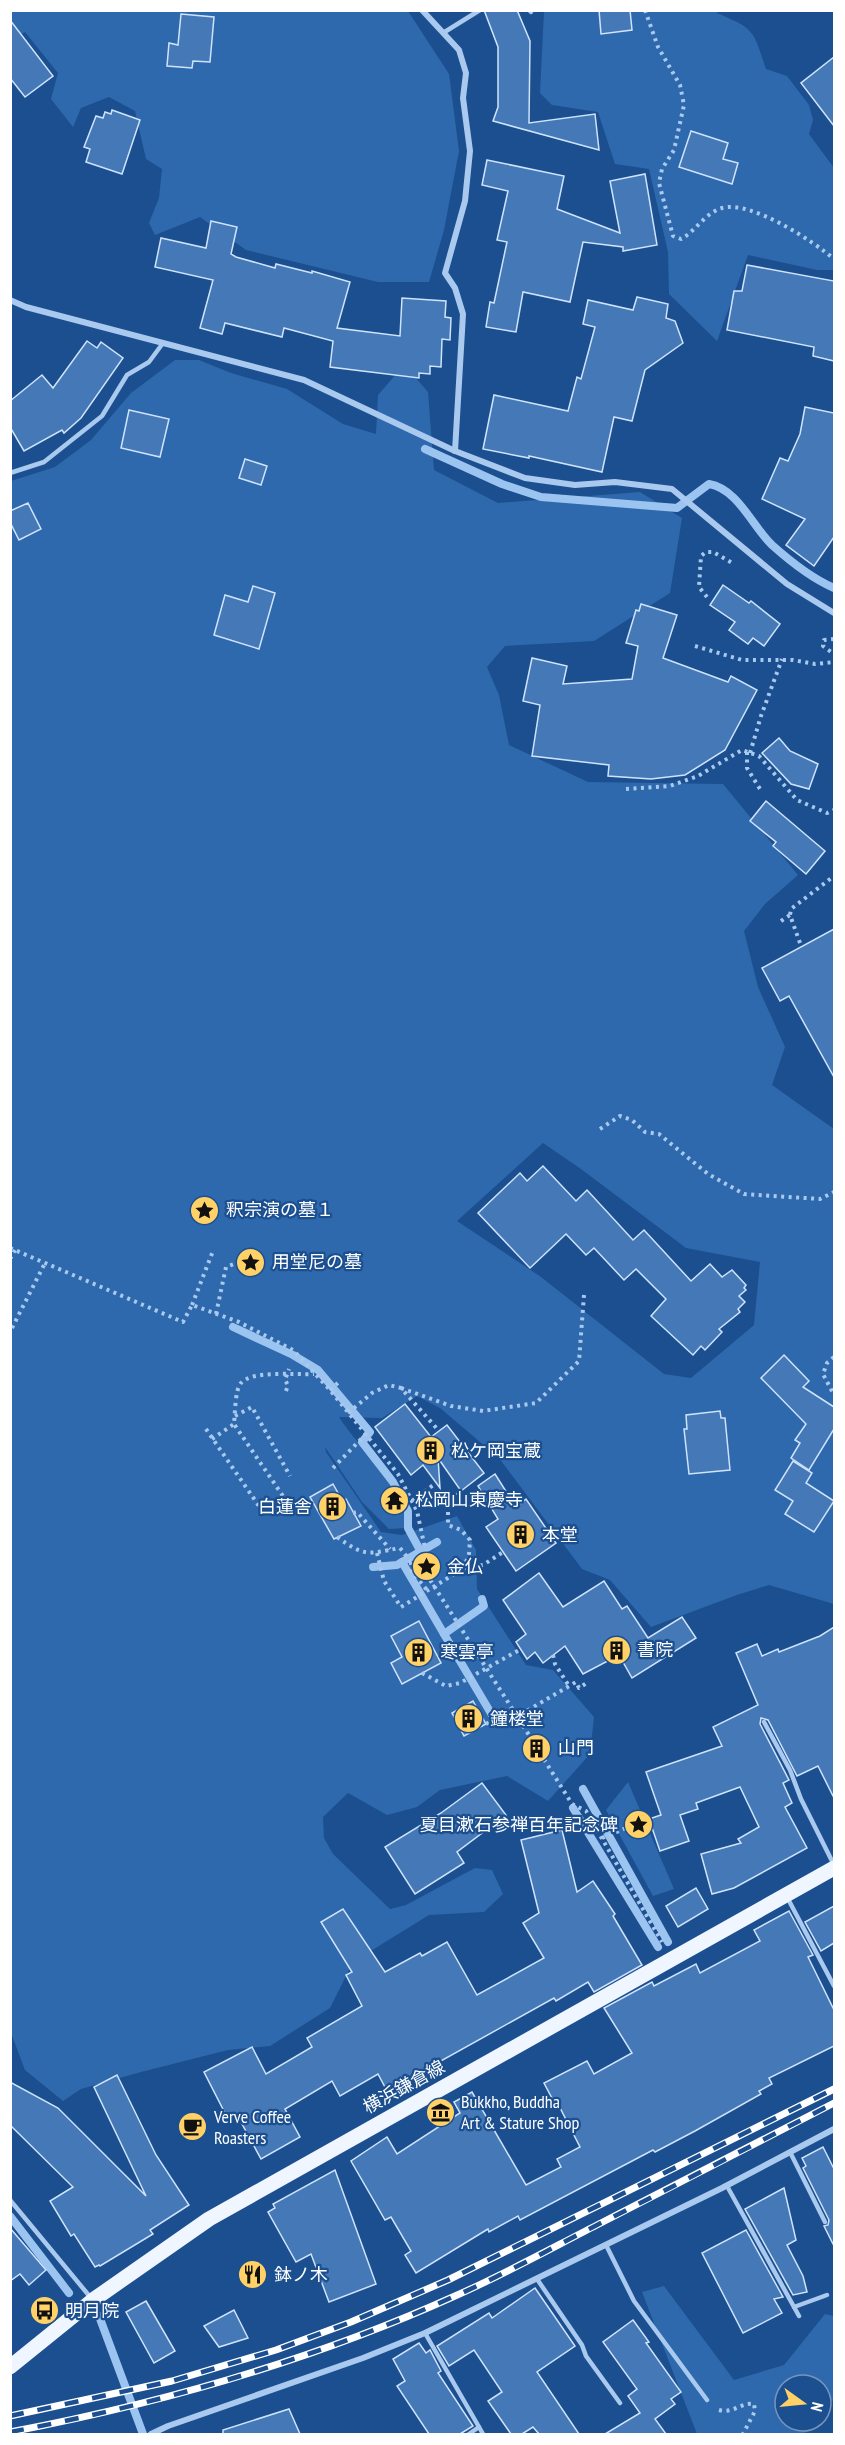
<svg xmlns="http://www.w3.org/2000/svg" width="845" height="2445" viewBox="0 0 845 2445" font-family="'PT Sans Narrow','Noto Sans JP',sans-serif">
<rect width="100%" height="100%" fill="#1b4f8f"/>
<g fill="#2e69ad" fill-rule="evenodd">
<polygon points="11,11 408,11 449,74 459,151 444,230 429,282 378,282 246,250 200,217 155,235 149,223 159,198 162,169 146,159 135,111 109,97 81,108 73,127 51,99 58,73 25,32 11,40"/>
<path d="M544,11H718L717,13C755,29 753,30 766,69L787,76L809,105L813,120L809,134L834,168V270H817L748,255L717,341L669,294L668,252L649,169L615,164L598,112L552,105L540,93Z"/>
<path d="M175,360H199L231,373L287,389L343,424L376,434L378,395L398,372L415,377L428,392L434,470L498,503L640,492L682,518L670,593L594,641L505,646L487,667L499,695L509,745L588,782L723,784L798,875L765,904L744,931L758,987L785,1047L772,1085L834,1129V1604L769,1585L737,1595L651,1627L610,1580L582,1569L499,1458L440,1408L417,1396L382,1418L339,1417C361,1452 406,1484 406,1528L389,1529L362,1502L325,1447L326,1452L381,1532L402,1535L457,1516L476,1550L477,1589L526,1665L553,1670L594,1717L590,1754L548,1801L507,1776L440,1790L417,1807L387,1815L348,1793L323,1817L324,1838L333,1854L390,1909L406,1905L475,1868L492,1870L503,1894L484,1912L429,1915L353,1962L330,2008L270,2046L228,2050L141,2072L81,2089L63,2101L25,2070L11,2033V481L55,467L91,440L131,393ZM543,1143L581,1169L686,1248L760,1262L754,1325L691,1378L664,1374L541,1277L457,1221Z"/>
<polygon points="628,1782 674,1889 653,1896 606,1810"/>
<polygon points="664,2286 734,2380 784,2365 825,2314 834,2316 834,2400 830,2402 821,2413 821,2385 785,2385 785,2421 815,2421 804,2434 697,2434 642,2292"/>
</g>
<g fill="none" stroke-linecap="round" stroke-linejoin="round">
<g stroke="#9cc4f0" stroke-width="8">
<path d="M425,449L502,484L541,497L677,508L709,484C738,489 752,526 772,545C791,562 811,578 834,588"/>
<polyline points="233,1327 293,1355 318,1370 370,1432 362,1442 393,1482 408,1511 408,1528 421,1552"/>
<polyline points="402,1562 444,1634"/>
<polyline points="373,1567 397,1565 437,1542"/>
<polyline points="482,1599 484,1606 444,1634 492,1715"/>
<polyline points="583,1789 668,1942"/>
<polyline points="573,1808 658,1947"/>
<polyline points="10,2216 69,2293"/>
<polyline points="99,2316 143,2434"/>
</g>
</g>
<g fill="#4478b7" stroke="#cfe3fa" stroke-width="1.5">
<polygon points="484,10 517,10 530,41 529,123 595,114 599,150 493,121 498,107 498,47"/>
<polygon points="599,10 630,10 632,30 601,34"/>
<polygon points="181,14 214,17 210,62 193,61 192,68 167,66 169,43 178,45"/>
<polygon points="10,20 53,76 25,97 10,78"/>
<polygon points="834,57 834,126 801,83"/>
<polygon points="112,110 140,120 122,174 86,162 90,149 84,147 96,116 103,118 105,112 111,114"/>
<polygon points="691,131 728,143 723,159 738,163 732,184 679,167"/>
<polygon points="487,160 564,176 557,209 620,233 610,181 645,174 657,245 623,251 623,247 583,242 570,302 523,292 516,332 486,327 490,302 494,303 507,242 497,240 508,191 482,185"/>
<polygon points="211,221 237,227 231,254 236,257 275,268 276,264 312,273 312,271 350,282 337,328 400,336 402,298 446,301 445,317 451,318 450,340 442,339 441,367 430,366 430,374 419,373 419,378 330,367 333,341 284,328 282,337 225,323 222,334 200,328 213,280 155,267 161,238 206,248"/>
<polygon points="747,265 834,281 834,361 813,356 814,347 727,330 734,291 742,291"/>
<polygon points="637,297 668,304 666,318 675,321 683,343 645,370 632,421 614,417 602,472 529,456 529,458 483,449 494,395 568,411 577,377 581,379 595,327 583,324 588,300 633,310"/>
<polygon points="87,341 97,348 101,342 123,358 81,418 64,433 62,430 24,451 10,427 10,401 42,375 53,388"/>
<polygon points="805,407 834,413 834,537 814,566 786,545 805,519 762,499 780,458 788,461 800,434"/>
<polygon points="129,410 169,419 160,457 121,448"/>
<polygon points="245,459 267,466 261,485 239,478"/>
<polygon points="28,503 41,529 19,540 10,522 10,511"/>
<polygon points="723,585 749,603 751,601 780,624 764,646 753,638 748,644 729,630 735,622 710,605"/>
<polygon points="253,586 275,593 259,649 214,635 225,595 248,602"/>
<polygon points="641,604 677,615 663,658 728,682 731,676 757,690 725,750 685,775 651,779 608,776 609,765 532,756 540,705 523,701 532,658 567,666 563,684 632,679 638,646 626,643 636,610 639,611"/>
<polygon points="779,738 790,751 818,764 809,789 791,784 762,753"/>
<polygon points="766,801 825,851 806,874 773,846 776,842 750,821"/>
<polygon points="834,929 834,1077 789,996 780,1001 762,968"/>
<polygon points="543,1166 576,1201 587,1190 633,1240 644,1230 691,1281 710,1264 722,1277 732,1270 746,1285 744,1288 746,1290 739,1296 745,1302 738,1309 740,1312 719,1329 722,1332 705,1350 701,1346 693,1355 651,1316 666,1299 636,1269 624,1280 594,1248 586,1255 566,1234 530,1268 478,1213 520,1173 527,1181"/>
<polygon points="784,1355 809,1381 803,1387 834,1407 834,1429 809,1470 791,1458 800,1443 795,1440 806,1424 761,1378"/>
<polygon points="405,1404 431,1437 447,1425 484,1473 461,1491 438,1458 440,1488 423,1465 411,1475 375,1427"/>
<polygon points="720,1411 721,1418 725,1418 730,1470 689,1474 684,1429 687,1429 686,1415"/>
<polygon points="793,1461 812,1473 806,1483 834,1501 814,1532 785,1514 793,1501 775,1490"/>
<polygon points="495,1474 516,1507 526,1499 556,1543 516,1571 486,1527 498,1519 478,1486"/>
<polygon points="333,1484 342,1500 346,1499 361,1526 334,1539 310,1497"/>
<polygon points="539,1573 563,1607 604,1581 622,1609 627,1606 648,1638 682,1617 696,1638 632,1678 619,1655 583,1674 565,1646 543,1663 535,1652 527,1659 516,1642 526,1634 503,1600"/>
<polygon points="419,1621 441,1663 402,1684 391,1663 402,1657 391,1636"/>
<polygon points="834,1627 834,1798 818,1766 797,1776 768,1720 761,1718 760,1724 789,1780 783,1783 792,1803 785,1807 807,1848 734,1888 712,1894 701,1854 741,1843 738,1839 759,1827 740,1787 696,1803 698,1809 680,1815 689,1841 660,1851 649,1819 661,1815 646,1772 722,1746 713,1727 758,1705 736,1653 757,1644 762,1656 778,1649 779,1652 820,1636"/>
<polygon points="473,1701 486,1724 464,1736 452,1713"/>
<polygon points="482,1783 506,1815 457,1852 464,1863 415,1894 385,1847 441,1813"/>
<polygon points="562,1830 577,1892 593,1881 615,1914 613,1916 642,1965 594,1992 588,1982 556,2001 554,1998 387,2091 378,2074 340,2096 332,2081 285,2109 300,2137 261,2159 236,2113 227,2117 204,2072 252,2047 266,2074 312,2047 307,2038 362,2006 346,1975 352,1972 321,1922 343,1909 385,1972 420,1953 422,1956 447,1942 477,1995 544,1958 523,1923 539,1913 521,1840"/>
<polygon points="696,1888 708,1909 678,1927 666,1906"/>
<polygon points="834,1906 834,1943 821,1951 805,1922"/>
<polygon points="789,1911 813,1955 808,1957 834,2010 834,2046 769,2078 772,2084 759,2091 761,2094 695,2131 655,2152 653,2150 520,2220 518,2216 489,2232 488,2229 416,2273 405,2255 411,2251 391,2217 385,2220 351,2161 387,2137 397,2154 460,2113 454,2102 472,2092 526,2185 561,2167 557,2159 580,2147 557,2102 554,2102 544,2083 587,2061 594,2074 632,2053 604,2008 652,1982 654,1986 696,1964 700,1973 760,1941 754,1930"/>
<polygon points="117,2075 156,2155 189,2205 150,2230 153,2234 100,2266 99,2265 95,2267 74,2234 71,2236 50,2201 73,2187 10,2125 10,2082 58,2108 146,2196 94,2087"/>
<polygon points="823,2147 834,2169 834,2246 824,2226 828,2225 829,2220 803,2168 806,2166 802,2158"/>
<polygon points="335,2170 376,2284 329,2302 311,2254 296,2262 268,2212 275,2208 273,2204"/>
<polygon points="784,2188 796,2240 787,2245 803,2276 807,2292 793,2295 745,2209"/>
<polygon points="10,2228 46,2270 29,2285 20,2274 10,2281"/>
<polygon points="746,2230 783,2297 774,2299 782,2313 743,2333 702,2253"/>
<polygon points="535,2288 575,2346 537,2372 579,2434 539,2434 533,2427 522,2434 511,2434 488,2401 502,2392 474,2350 449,2366 437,2346 489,2313 492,2318"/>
<polygon points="146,2301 175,2351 154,2363 126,2312"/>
<polygon points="234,2310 248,2338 219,2347 204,2326"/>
<polygon points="633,2320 649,2342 646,2343 681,2392 671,2399 675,2404 655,2419 666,2434 605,2434 640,2413 628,2396 637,2389 603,2342"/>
<polygon points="419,2343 426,2353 430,2350 441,2371 438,2373 473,2426 460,2434 429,2434 397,2386 405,2381 393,2359"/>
<polygon points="289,2409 300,2434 223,2434 223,2430"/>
</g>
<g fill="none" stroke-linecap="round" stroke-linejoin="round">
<g stroke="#a9c9ee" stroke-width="4" stroke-dasharray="3 4.5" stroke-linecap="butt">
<path d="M645,10L658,47L680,85L684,105L674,150L662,169L659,183L673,236L681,239C696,231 705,213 722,208C751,200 813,241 834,259"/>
<polyline points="707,597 699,587 701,556 706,552 713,552 734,564"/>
<polyline points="834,639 824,640 823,646 834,654"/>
<polyline points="695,646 742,660 793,660 815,664 834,662"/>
<polyline points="747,752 747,768 760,789"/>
<polyline points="750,753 761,716 782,659"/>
<polyline points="626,789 670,786 698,776 742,750 759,756 797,800 827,813 834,810"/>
<polyline points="781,921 790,915"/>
<polyline points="800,943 790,915 791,909 834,876"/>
<polyline points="600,1129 620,1116 632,1120 645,1132 659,1134 708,1174 744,1194 820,1199 834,1192"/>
<polyline points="10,1248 183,1322 192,1305 239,1322 293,1350 330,1390 398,1474 417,1511 426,1553 435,1570 427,1575 534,1743"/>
<polyline points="10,1259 15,1250"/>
<polyline points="192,1305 213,1251"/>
<polyline points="216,1314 226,1267 247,1259"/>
<polyline points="12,1328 45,1263"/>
<polyline points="834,1357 827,1363 823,1374 834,1395"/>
<polyline points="401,1388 451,1406 483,1411 536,1403 579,1361 584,1295"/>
<polyline points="330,1390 339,1382"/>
<polyline points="286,1391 288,1385 285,1380 289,1369"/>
<polyline points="348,1413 372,1393 389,1385 401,1388 439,1431"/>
<polyline points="235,1416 252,1407 290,1476"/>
<polyline points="206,1429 261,1509"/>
<polyline points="212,1439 234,1424"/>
<polyline points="333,1468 366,1434"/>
<polyline points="459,1493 448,1508 448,1525 461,1530 470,1540 469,1554 464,1567"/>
<polyline points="412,1501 436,1483"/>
<path d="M287,1502L234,1424C235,1415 235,1389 241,1383C252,1370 296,1375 314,1374"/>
<polyline points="353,1513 357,1512 390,1549"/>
<path d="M337,1537C365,1557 367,1554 400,1548L411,1562L426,1553"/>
<polyline points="377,1553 384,1581 401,1607 464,1568 483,1565 503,1552"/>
<polyline points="411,1562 411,1571 427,1590"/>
<polyline points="553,1655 555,1664 569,1686"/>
<polyline points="422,1673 446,1686 460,1683 521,1649"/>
<polyline points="486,1724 501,1716 518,1716 576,1682 579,1688 588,1682"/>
<polyline points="540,1753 572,1804 586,1811 662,1942"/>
<polyline points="602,1838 631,1826"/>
<path d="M719,2410C733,2414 741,2402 754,2404L755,2411L743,2434"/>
</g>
<g stroke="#a9c9ee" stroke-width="4.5">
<polyline points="529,10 531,12"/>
<polyline points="443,33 480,10"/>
<polyline points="10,473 44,462 102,416 127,375 149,362 163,343"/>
<polyline points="764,1722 790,1770 801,1799 834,1865"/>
<polyline points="787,1897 834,1986"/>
<polyline points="790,2152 825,2222"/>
<polyline points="727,2186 799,2316"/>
<polyline points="10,2200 91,2298"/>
<polyline points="606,2245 634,2301 707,2400"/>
<polyline points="537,2279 582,2345 586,2356 620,2403"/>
<polyline points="794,2307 827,2295"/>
<polyline points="425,2333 483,2434"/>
<polyline points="469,2434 479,2427"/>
</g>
<g stroke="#a9c9ee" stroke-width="6">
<polyline points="422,10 459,50 466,73 463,98 470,151 465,201 445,273 455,288 463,314 455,451"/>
<polyline points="10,300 26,307 304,380 455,451 525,478 575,485 615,482 672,489 787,584 834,613"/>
<polyline points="151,2434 168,2426 363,2358 425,2333 722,2188 834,2129"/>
</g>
<polyline stroke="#f0f6ff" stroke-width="15" points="10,2367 93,2300 209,2219 834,1868"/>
<defs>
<g id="rail">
<polyline points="10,2416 172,2381 276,2350 351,2322 448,2280 834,2089"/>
<path d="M10,2432C163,2403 313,2360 455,2296C503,2275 550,2249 597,2225C676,2185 755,2144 834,2103"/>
</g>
</defs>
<use href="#rail" stroke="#fff" stroke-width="7"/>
<use href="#rail" stroke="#1b4f8f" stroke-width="4.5" stroke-dasharray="14" stroke-linecap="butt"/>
</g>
<defs>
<symbol id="sight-disc" viewBox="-11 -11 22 22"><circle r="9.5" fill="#ffd166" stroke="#1b4f8f"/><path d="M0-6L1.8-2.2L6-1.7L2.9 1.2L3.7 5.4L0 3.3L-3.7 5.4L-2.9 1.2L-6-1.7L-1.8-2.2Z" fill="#111"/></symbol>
<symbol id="building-disc" viewBox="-11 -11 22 22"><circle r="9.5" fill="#ffd166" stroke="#1b4f8f"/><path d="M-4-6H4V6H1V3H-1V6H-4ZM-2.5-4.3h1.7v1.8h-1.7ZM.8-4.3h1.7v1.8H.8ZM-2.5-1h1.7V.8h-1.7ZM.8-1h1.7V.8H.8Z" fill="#111"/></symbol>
<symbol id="temple-disc" viewBox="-11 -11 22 22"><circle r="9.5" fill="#ffd166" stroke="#1b4f8f"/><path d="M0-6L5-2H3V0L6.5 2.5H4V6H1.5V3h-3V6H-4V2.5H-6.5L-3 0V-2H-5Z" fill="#111"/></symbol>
<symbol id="museum-disc" viewBox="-11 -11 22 22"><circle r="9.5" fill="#ffd166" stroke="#1b4f8f"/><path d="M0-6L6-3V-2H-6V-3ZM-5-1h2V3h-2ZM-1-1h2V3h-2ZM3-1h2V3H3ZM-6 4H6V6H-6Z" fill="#111"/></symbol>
<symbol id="cafe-disc" viewBox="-11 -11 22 22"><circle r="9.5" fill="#ffd166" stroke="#1b4f8f"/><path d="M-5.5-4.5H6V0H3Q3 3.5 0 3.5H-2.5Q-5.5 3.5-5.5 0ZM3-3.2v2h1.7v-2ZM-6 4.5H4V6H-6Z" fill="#111"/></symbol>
<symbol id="restaurant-disc" viewBox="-11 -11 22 22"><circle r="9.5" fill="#ffd166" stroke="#1b4f8f"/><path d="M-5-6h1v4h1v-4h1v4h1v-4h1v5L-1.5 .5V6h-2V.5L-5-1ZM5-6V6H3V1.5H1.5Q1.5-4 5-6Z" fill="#111"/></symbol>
<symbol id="bus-disc" viewBox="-11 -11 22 22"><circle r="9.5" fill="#ffd166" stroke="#1b4f8f"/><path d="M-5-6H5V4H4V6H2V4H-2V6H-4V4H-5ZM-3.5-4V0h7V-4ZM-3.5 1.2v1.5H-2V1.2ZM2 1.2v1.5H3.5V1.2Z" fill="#111"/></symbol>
</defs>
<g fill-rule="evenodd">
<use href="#sight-disc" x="188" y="1194" width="33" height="33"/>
<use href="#sight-disc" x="234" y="1246" width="33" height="33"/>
<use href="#building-disc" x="414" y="1434" width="33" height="33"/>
<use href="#temple-disc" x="378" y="1484" width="33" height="33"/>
<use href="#building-disc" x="316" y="1490" width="33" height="33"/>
<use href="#building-disc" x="504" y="1518" width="33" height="33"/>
<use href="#sight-disc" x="410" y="1550" width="33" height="33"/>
<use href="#building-disc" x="600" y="1634" width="33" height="33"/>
<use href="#building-disc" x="402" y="1636" width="33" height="33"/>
<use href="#building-disc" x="452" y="1702" width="33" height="33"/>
<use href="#building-disc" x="520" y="1732" width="33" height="33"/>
<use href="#sight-disc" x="622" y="1808" width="33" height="33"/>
<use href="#museum-disc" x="424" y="2096" width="33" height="33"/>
<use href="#cafe-disc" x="176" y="2110" width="33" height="33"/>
<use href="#restaurant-disc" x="236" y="2258" width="33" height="33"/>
<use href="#bus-disc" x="28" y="2294" width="33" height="33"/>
</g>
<g text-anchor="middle" stroke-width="4.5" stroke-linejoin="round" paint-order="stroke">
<g font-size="18" fill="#fff" stroke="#1b4f8f" text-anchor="start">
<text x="226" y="1216">釈宗演の墓１</text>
<text x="272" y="1268">用堂尼の墓</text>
<text x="451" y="1457">松ケ岡宝蔵</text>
<text x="415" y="1506">松岡山東慶寺</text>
<text x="312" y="1513" text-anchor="end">白蓮舎</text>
<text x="542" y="1541">本堂</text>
<text x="447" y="1573">金仏</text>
<text x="637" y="1656">書院</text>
<text x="440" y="1658">寒雲亭</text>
<text x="490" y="1725">鐘楼堂</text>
<text x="558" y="1754">山門</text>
<text x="618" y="1831" text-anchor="end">夏目漱石参禅百年記念碑</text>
<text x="461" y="2108">Bukkho, Buddha<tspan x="461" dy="21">Art &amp; Stature Shop</tspan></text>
<text x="214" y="2123">Verve Coffee<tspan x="214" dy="21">Roasters</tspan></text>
<text x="274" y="2281">鉢ノ木</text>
<text x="65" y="2317">明月院</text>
</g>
<g font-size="18" fill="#fff" stroke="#1b4f8f">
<text transform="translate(404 2087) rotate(-29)" y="6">横浜鎌倉線</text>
</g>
</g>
<rect width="845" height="2445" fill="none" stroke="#ffffff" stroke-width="24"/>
<g transform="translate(803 2403) rotate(105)"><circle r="28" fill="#1b4f8f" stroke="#7695bc" stroke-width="1.5"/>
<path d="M0-4.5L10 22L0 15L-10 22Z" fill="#ffd166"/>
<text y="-9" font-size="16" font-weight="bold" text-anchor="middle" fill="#ffffff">N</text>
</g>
</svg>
